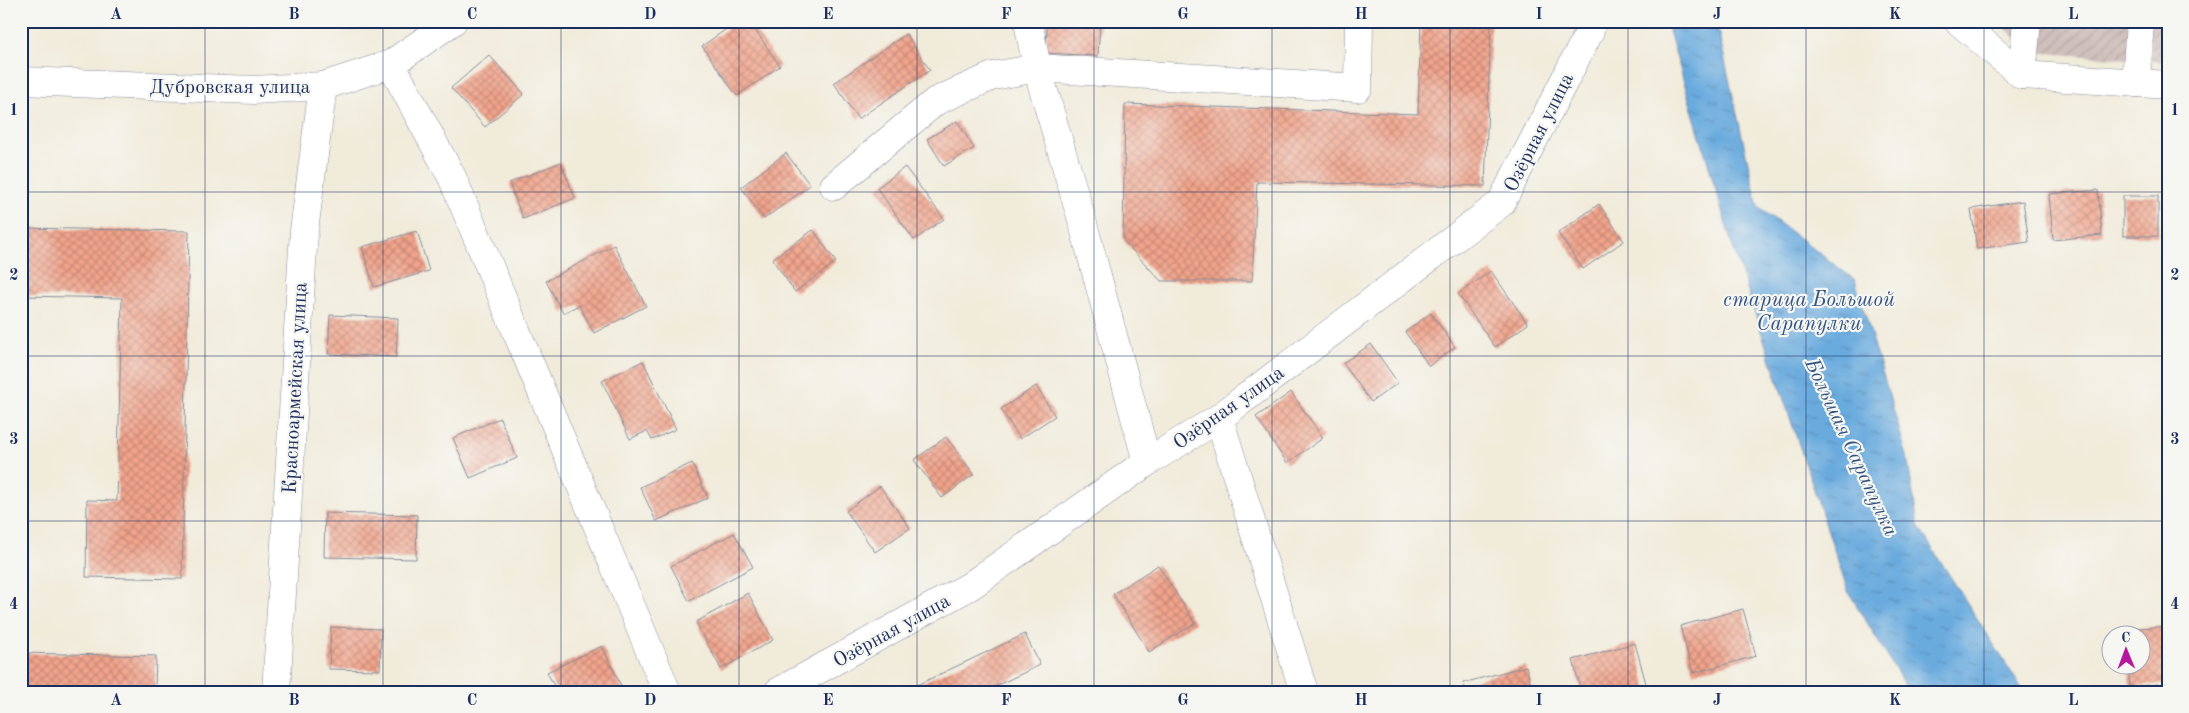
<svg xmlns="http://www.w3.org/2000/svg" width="2189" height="713" viewBox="0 0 2189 713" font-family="'Old Standard TT',serif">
<defs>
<pattern id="industrial-furrows" width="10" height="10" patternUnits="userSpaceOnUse" patternTransform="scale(1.25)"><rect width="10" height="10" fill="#d0c0bc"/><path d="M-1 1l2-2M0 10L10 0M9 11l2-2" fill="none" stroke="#b2a5a4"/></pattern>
<pattern id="water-ripples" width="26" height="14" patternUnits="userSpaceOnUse" patternTransform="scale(1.25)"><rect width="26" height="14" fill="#6babde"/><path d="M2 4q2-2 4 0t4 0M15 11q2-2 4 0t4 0" fill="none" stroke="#578cb7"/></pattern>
<pattern id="building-cross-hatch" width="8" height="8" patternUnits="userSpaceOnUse" patternTransform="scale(1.25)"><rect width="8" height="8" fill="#f2a48b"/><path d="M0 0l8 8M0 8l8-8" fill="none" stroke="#c38675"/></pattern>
</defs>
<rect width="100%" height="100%" fill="#f6f6f2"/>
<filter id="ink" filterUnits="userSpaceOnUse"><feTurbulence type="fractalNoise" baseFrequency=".02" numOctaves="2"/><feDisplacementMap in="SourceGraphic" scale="10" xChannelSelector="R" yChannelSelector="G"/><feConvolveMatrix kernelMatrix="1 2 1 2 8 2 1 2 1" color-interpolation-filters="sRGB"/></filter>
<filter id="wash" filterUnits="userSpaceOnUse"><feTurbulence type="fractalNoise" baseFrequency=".0096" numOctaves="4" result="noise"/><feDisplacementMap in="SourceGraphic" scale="20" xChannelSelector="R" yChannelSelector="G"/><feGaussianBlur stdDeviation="1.12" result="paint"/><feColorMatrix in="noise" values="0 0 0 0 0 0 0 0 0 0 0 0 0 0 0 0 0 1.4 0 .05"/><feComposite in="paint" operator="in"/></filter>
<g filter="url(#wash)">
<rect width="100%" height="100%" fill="#f1ebda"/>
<polygon fill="url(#industrial-furrows)" points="1997,21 2168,21 2168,62 2032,52"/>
<polygon fill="url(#water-ripples)" stroke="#436d9e" points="1666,21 1716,21 1758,207 1855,280 1907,456 1918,526 2024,692 1909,692 1848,591 1731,241"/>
<g id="blocks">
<g fill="url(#building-cross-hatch)">
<polygon points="304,21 352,21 352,26 304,25"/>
<polygon points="738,21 749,21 780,66 737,96 702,46"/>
<polygon points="1047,21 1100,22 1098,56 1046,53"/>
<polygon points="1421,21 1491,21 1485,186 1257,182 1252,281 1161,281 1123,240 1125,104 1418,114"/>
<polygon points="906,34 930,70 858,119 834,83"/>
<polygon points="489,55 524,94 485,127 451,88"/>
<polygon points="957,121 974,148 944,166 927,139"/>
<polygon points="786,153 810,185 764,219 741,187"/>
<polygon points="561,162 575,198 523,219 509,183"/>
<polygon points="905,167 944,219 914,240 877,188"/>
<polygon points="2098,190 2102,235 2053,240 2049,194"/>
<rect x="2123" y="196" width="35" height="40"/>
<polygon points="2023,201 2029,242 1977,249 1971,209"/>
<polygon points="1599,204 1624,241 1583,269 1558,233"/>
<polygon points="21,228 189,231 182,579 86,577 87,500 117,501 122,298 21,296"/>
<polygon points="813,230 836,262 795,292 772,259"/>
<polygon points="417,231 429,271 374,287 362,247"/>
<polygon points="614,245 646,306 594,333 579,305 563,313 546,281"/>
<polygon points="1491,271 1528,324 1495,347 1458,294"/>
<polygon points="1431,313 1455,347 1429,366 1405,332"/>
<polygon points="330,315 398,318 396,357 328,354"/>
<polygon points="1371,344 1398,383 1371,402 1343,363"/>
<polygon points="643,361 676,429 652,440 647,431 630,439 602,381"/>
<polygon points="1036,386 1055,416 1020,439 1001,409"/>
<polygon points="1291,392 1323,438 1287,463 1256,417"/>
<polygon points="500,418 517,458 470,478 453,438"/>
<polygon points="946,437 974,474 942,498 914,460"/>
<polygon points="692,463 708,498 656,521 640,487"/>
<polygon points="880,486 910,528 875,552 846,511"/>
<polygon points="325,513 417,515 416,559 324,557"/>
<polygon points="734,533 753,567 689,601 671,566"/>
<polygon points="1158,565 1195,623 1149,652 1113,594"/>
<polygon points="748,593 773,640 721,669 696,622"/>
<polygon points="1743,609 1756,656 1693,673 1680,626"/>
<polygon points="2168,626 2168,683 2130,687 2128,666 2142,666 2142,636 2125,636 2125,629"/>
<polygon points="331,627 381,629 380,670 329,669"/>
<polygon points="1025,634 1040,665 983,692 902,692"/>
<polygon points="1635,643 1648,691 1581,692 1573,660"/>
<polygon points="602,646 624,692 557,692 547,672"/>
<polygon points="21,653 156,656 155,692 21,692"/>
<polygon points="1526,666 1533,692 1466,692 1463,683"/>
</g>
</g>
</g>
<g filter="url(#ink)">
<use href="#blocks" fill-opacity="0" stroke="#868d9c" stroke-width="1"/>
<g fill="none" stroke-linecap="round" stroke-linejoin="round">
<defs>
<g id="minor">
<polyline points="1028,21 1037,68 1082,220 1147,462"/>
<polyline points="1958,21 2022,75 2168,85"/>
<polyline points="391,64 452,177 667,692"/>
<polyline points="2022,75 2027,21"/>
<polyline points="2136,83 2140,21"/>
<polyline points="834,186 936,101 993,76 1037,68 1358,88 1359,21"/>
<polyline points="1219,418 1304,692"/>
<polyline points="276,692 304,231 323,86"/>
<polyline points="778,692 970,586 1147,462 1219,418 1501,203 1590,31"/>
</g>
<polyline id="major" points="21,81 254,90 323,86 391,64 453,21"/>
</defs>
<use href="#minor" stroke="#868d9c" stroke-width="29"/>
<use href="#major" stroke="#868d9c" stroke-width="29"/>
<use href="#minor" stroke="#fff" stroke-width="28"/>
<use href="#major" stroke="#fff" stroke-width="28"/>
</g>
</g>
<path fill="none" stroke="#1b2f5e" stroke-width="1" stroke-opacity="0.55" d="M205,21V692M383,21V692M561,21V692M739,21V692M917,21V692M1094,21V692M1272,21V692M1450,21V692M1628,21V692M1806,21V692M1984,21V692M21,192H2168M21,356H2168M21,521H2168"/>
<g text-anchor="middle" stroke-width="4.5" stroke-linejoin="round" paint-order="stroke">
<g font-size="20" fill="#1b2f5e" stroke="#f6f6f2">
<text x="230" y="93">Дубровская улица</text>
<text transform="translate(1538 132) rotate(-63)" y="7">Озёрная улица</text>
<text transform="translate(294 388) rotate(-87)" y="7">Красноармейская улица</text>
<text transform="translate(1228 407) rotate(-35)" y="7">Озёрная улица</text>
<text transform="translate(891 630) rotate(-29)" y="7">Озёрная улица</text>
</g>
<g font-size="21" font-style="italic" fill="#335484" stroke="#f6f6f2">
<text x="1809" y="306">старица Большой<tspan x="1809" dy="24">Сарапулки</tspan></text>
<text transform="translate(1852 447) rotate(65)" y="7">Большая Сарапулка</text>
</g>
</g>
<rect width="2189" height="713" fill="none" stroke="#f6f6f2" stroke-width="55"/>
<g transform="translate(2126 650) rotate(359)"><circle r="24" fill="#f6f6f2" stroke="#9ea6b7"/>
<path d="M0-4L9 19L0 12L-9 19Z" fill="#b5179e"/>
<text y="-8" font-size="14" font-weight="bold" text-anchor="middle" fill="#1b2f5e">С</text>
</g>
<rect x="28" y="28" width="2134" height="658" fill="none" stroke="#1b2f5e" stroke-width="2"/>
<g font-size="16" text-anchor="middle" font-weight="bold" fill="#1b2f5e">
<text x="116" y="19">A</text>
<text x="294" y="19">B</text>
<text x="472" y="19">C</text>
<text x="650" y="19">D</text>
<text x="828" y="19">E</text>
<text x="1006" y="19">F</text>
<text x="1183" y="19">G</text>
<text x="1361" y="19">H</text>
<text x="1539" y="19">I</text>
<text x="1717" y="19">J</text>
<text x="1895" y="19">K</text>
<text x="2073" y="19">L</text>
<text x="14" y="115">1</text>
<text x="2175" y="115">1</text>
<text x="14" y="280">2</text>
<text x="2175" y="280">2</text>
<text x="14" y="444">3</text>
<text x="2175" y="444">3</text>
<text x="14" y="609">4</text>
<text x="2175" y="609">4</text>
<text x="116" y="705">A</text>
<text x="294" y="705">B</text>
<text x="472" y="705">C</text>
<text x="650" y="705">D</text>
<text x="828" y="705">E</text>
<text x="1006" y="705">F</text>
<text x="1183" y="705">G</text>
<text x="1361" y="705">H</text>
<text x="1539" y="705">I</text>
<text x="1717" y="705">J</text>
<text x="1895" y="705">K</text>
<text x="2073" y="705">L</text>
</g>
</svg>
